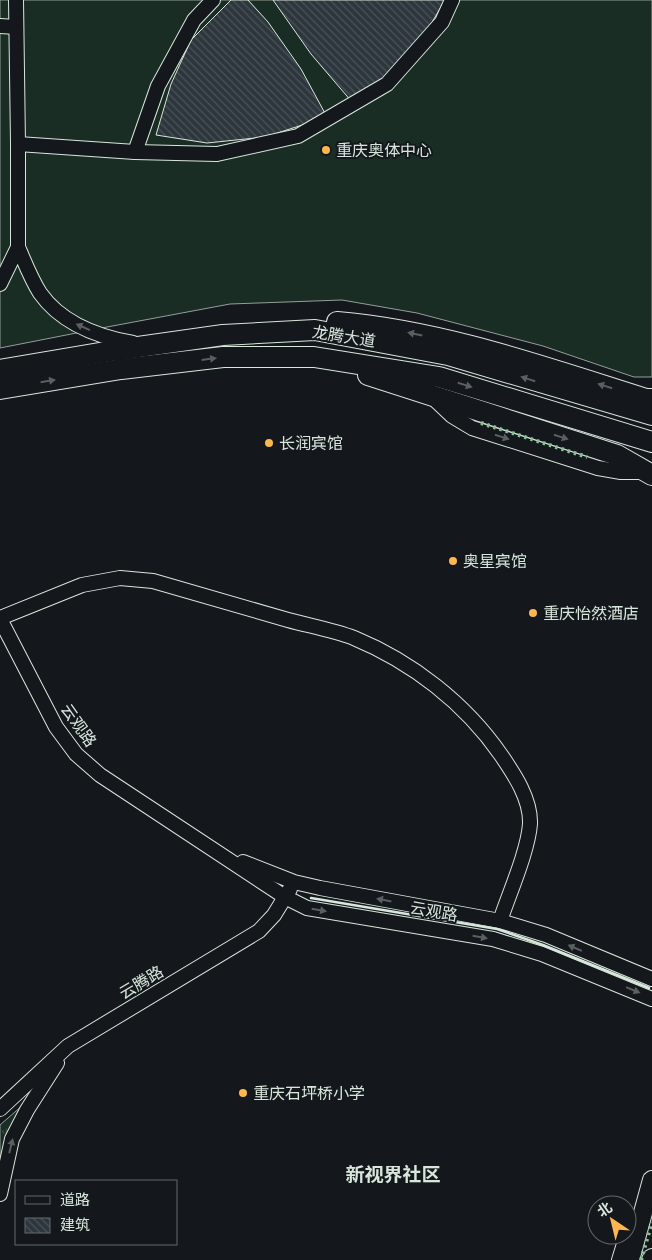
<svg xmlns="http://www.w3.org/2000/svg" width="652" height="1260" viewBox="0 0 652 1260" font-family="'Noto Serif','Noto Sans SC',serif">
<defs>
<pattern id="park-tufts" width="24" height="20" patternUnits="userSpaceOnUse" patternTransform="scale(1.25)"><rect width="24" height="20" fill="#1a2d24"/><path d="M3 7l-1-3M5 7V3M7 7l1-3M15 17l-1-3M17 17v-4M19 17l1-3" fill="none" stroke="#3b4b43"/></pattern>
<pattern id="building-back-hatch" width="6" height="6" patternUnits="userSpaceOnUse" patternTransform="scale(1.25)"><rect width="6" height="6" fill="#2c363c"/><path d="M-1 5l2 2M0 0l6 6M5-1l2 2" fill="none" stroke="#4a5358"/></pattern>
</defs>
<rect width="100%" height="100%" fill="#14181c"/>
<polygon fill="url(#park-tufts)" stroke="#939e99" points="23,1105 0,1167 0,1125"/>
<polygon fill="#1a2d24" stroke="#939e99" points="0,0 652,0 652,377 634,377 543,346 417,313 342,300 230,304 107,327 0,348"/>
<g fill="url(#building-back-hatch)" stroke="#d8e6dc">
<polygon points="231,0 248,0 268,22 301,69 327,117 265,137 207,143 156,135 171,84 191,40"/>
<polygon points="273,0 445,0 427,31 391,72 352,102 311,54"/>
</g>
<g fill="none" stroke-linecap="round" stroke-linejoin="round">
<defs>
<g id="minor">
<polyline points="16,0 18,144 18,247"/>
<polyline points="0,26 16,27"/>
<polyline points="18,144 135,152 217,154 298,136 387,84 442,22 452,0"/>
<polyline points="135,152 158,86 194,20 213,0"/>
<path d="M0,284L18,247C25,263 31,279 40,293C61,323 99,337 133,343"/>
<polyline points="433,398 452,416 472,428 598,468 621,472 645,472"/>
<path d="M0,618L82,585L120,578L153,581C198,594 243,607 288,620C310,626 333,630 354,638C412,662 465,703 501,755C514,774 531,799 530,824C528,851 509,894 500,921"/>
<polyline points="0,619 56,727 76,754 100,775 285,897 307,908 493,939 542,954 652,999"/>
<polyline points="243,862 294,882 320,888 500,921 546,935 652,979"/>
<polyline points="0,1109 68,1046 259,931 274,915 290,889"/>
<polyline points="0,1194 12,1139 27,1110 57,1063"/>
<polyline points="619,1260 623,1247 634,1225"/>
</g>
<g id="major">
<polyline points="630,1260 652,1180"/>
<polyline points="651,1260 652,1258"/>
</g>
<g id="highway">
<path d="M337,322C443,331 544,367 646,399H652"/>
<polyline points="0,370 117,350 223,335 315,330 448,355 652,415"/>
<polyline points="368,375 617,455 652,475"/>
<polyline points="0,389 121,369 223,357 314,357 439,377 652,442"/>
</g>
</defs>
<use href="#minor" stroke="#d8e6dc" stroke-width="16"/>
<use href="#major" stroke="#d8e6dc" stroke-width="20"/>
<use href="#highway" stroke="#d8e6dc" stroke-width="22"/>
<use href="#minor" stroke="#14181c" stroke-width="14"/>
<use href="#major" stroke="#14181c" stroke-width="18"/>
<use href="#highway" stroke="#14181c" stroke-width="20"/>
<g stroke="#8ac095" stroke-width="4" stroke-dasharray="2.5 4" stroke-linecap="butt">
<polyline points="481,423 587,457"/>
<polyline points="641,1260 652,1222"/>
</g>
<polyline stroke="#d8e6dc" stroke-width="2.5" points="311,898 497,929 543,945 649,988"/>
</g>
<defs><path id="oneway-solid" d="M-6-.8H1V-3.2L6.5 0L1 3.2V.8H-6Z" transform="scale(1.25)"/></defs>
<g fill="#59605f">
<use href="#oneway-solid" transform="translate(83 327) rotate(-156)"/>
<use href="#oneway-solid" transform="translate(415 334) rotate(-168)"/>
<use href="#oneway-solid" transform="translate(209 359) rotate(-7)"/>
<use href="#oneway-solid" transform="translate(528 379) rotate(-163)"/>
<use href="#oneway-solid" transform="translate(48 381) rotate(-9)"/>
<use href="#oneway-solid" transform="translate(465 385) rotate(17)"/>
<use href="#oneway-solid" transform="translate(605 386) rotate(-163)"/>
<use href="#oneway-solid" transform="translate(502 437) rotate(18)"/>
<use href="#oneway-solid" transform="translate(561 437) rotate(18)"/>
<use href="#oneway-solid" transform="translate(384 900) rotate(-169)"/>
<use href="#oneway-solid" transform="translate(319 910) rotate(10)"/>
<use href="#oneway-solid" transform="translate(480 937) rotate(10)"/>
<use href="#oneway-solid" transform="translate(575 948) rotate(-157)"/>
<use href="#oneway-solid" transform="translate(633 990) rotate(22)"/>
<use href="#oneway-solid" transform="translate(11 1146) rotate(-76)"/>
</g>
<g fill="#ffb74d" stroke="#14181c" stroke-width="2">
<circle cx="326" cy="150" r="5"/>
<circle cx="269" cy="443" r="5"/>
<circle cx="453" cy="561" r="5"/>
<circle cx="533" cy="613" r="5"/>
<circle cx="243" cy="1093" r="5"/>
</g>
<g text-anchor="middle" stroke-width="4" stroke-linejoin="round" paint-order="stroke">
<g font-size="16" fill="#d8e6dc" stroke="#14181c" text-anchor="start">
<text x="336" y="156">重庆奥体中心</text>
<text x="279" y="449">长润宾馆</text>
<text x="463" y="567">奥星宾馆</text>
<text x="543" y="619">重庆怡然酒店</text>
<text x="253" y="1099">重庆石坪桥小学</text>
</g>
<g font-size="16" fill="#d8e6dc" stroke="#14181c">
<text transform="translate(344 336) rotate(9)" y="6">龙腾大道</text>
<text transform="translate(79 725) rotate(55)" y="6">云观路</text>
<text transform="translate(434 911) rotate(10)" y="6">云观路</text>
<text transform="translate(141 982) rotate(-31)" y="6">云腾路</text>
</g>
<g font-size="19" font-weight="bold" fill="#d8e6dc" stroke="#14181c">
<text x="393" y="1181">新视界社区</text>
</g>
</g>
<rect x="15" y="1180" width="162" height="65" fill="#14181c" stroke="#626a69"/>
<rect x="25" y="1196" width="25" height="8" fill="#14181c" stroke="#626a69"/>
<text x="60" y="1205" font-size="15" fill="#d8e6dc">道路</text>
<rect x="25" y="1218" width="25" height="15" fill="url(#building-back-hatch)" stroke="#626a69"/>
<text x="60" y="1230" font-size="15" fill="#d8e6dc">建筑</text>
<g transform="translate(612 1220) rotate(325)"><circle r="24" fill="#14181c" stroke="#626a69"/>
<path d="M0-4L9 19L0 12L-9 19Z" fill="#ffb74d"/>
<text y="-8" font-size="14" font-weight="bold" text-anchor="middle" fill="#d8e6dc">北</text>
</g>
</svg>
